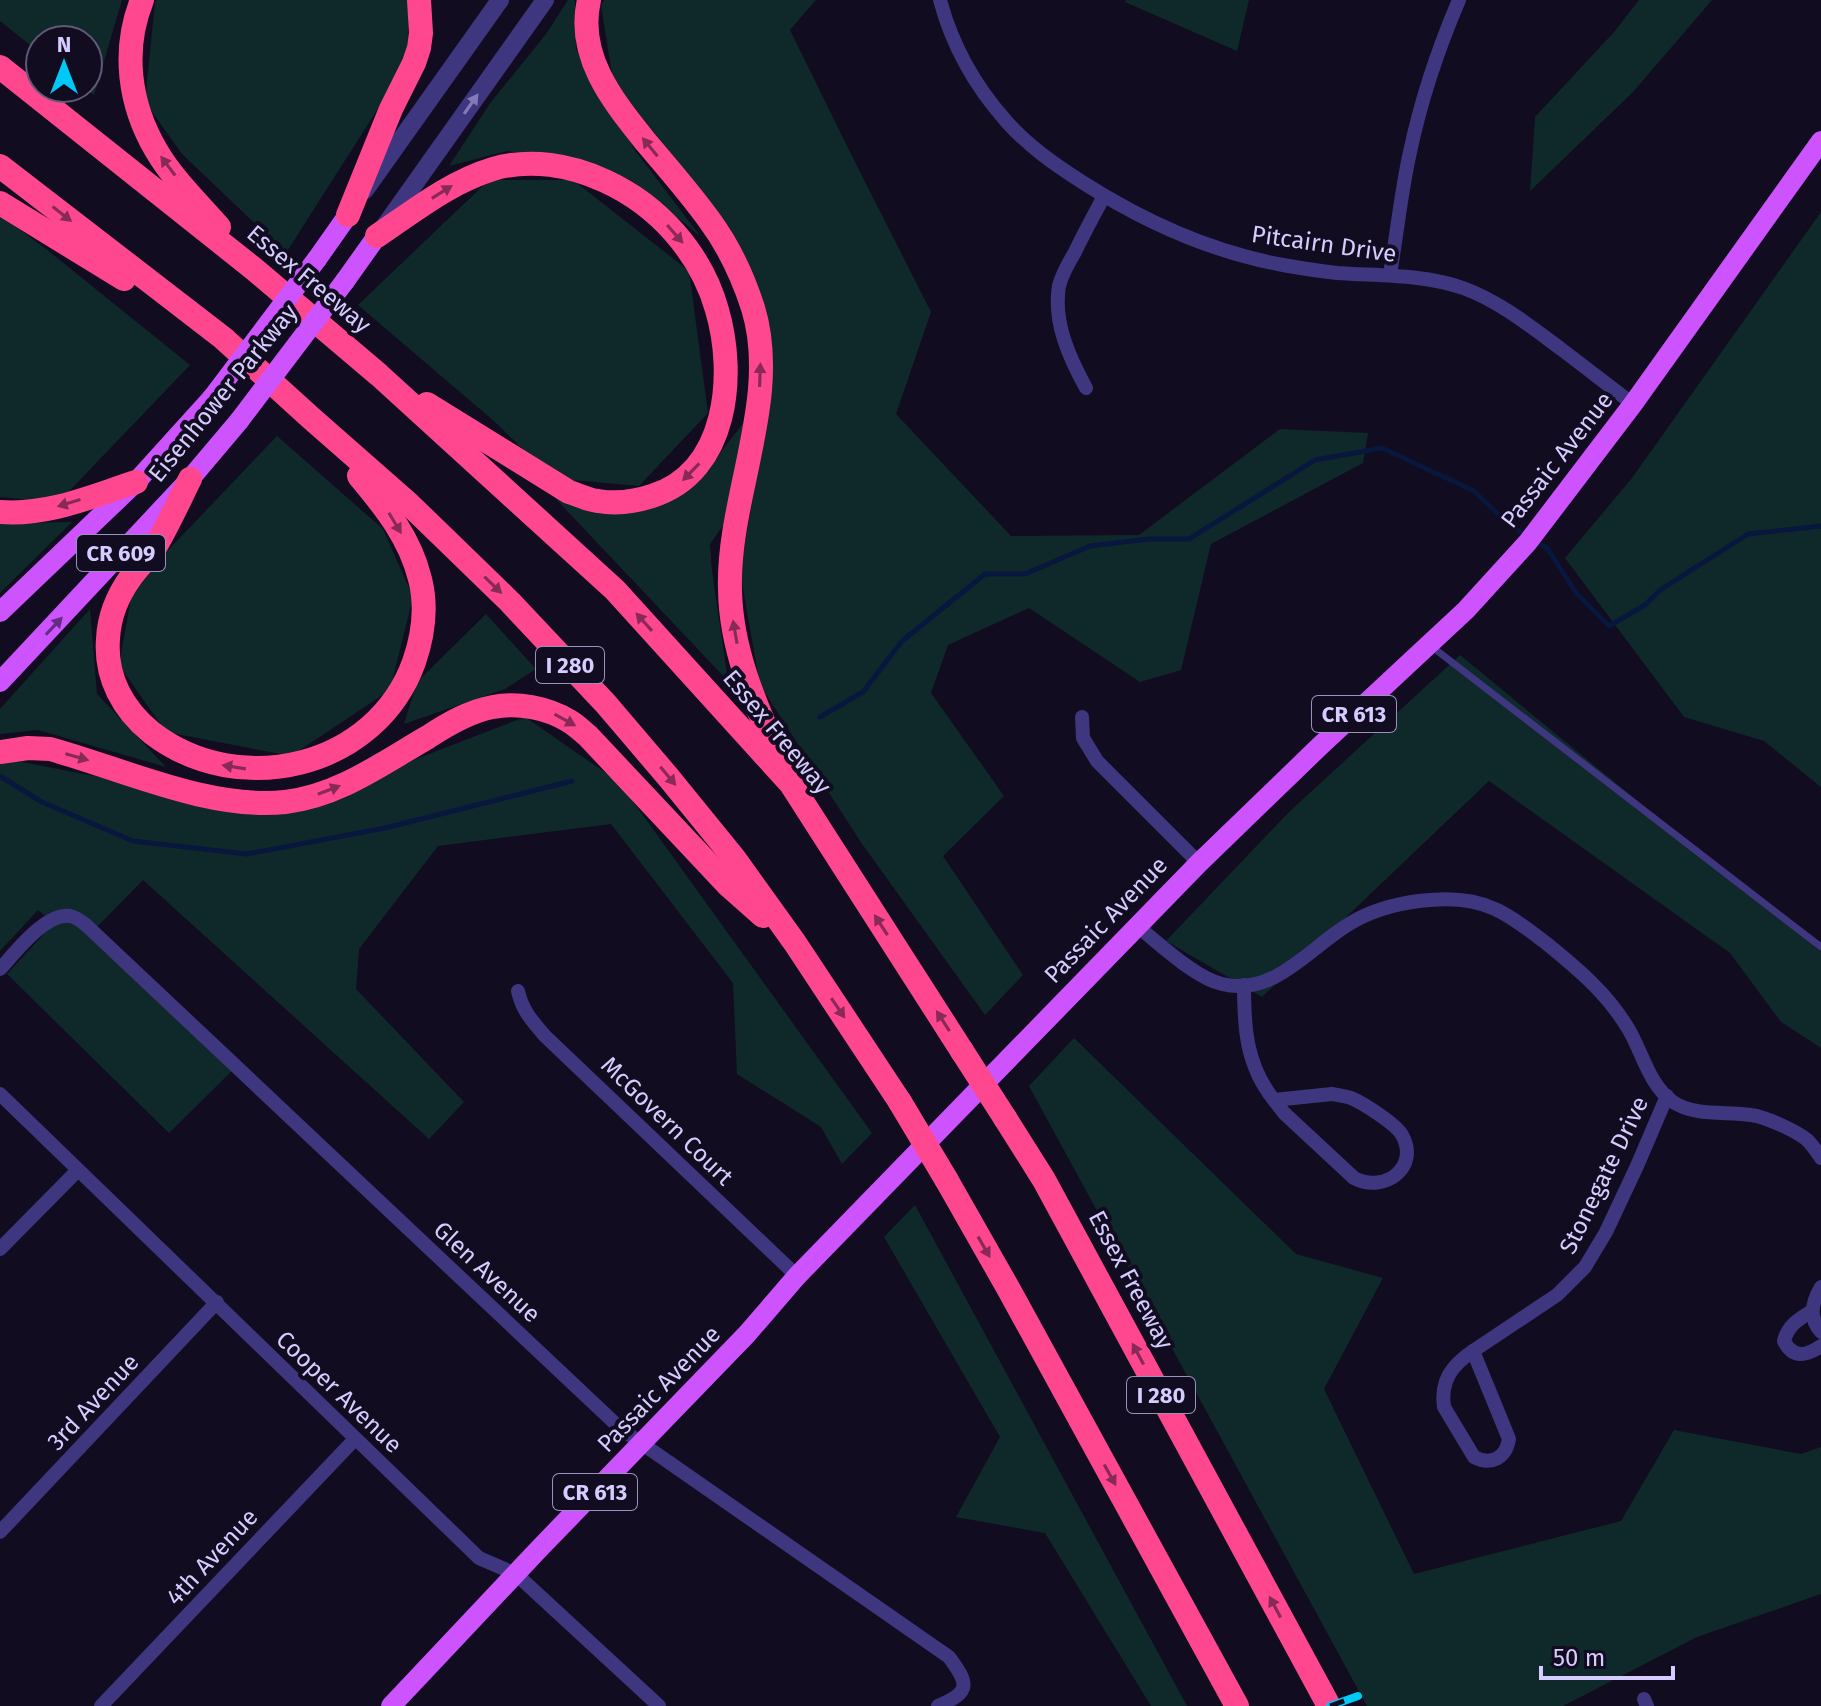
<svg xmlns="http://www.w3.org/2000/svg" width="1821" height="1706" viewBox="0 0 1821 1706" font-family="'Fira Sans',sans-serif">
<rect width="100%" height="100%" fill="#110c20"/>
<g fill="#0f292a">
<polygon points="0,0 122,0 94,95 85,88 88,88 88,40 40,40 40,53 0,21"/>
<polygon points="157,0 409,0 407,63 286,253 182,154 145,102 155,2"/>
<polygon points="568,0 575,0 576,49 634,149 700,236 631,180 583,161 507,151 449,166 491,102 546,34"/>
<polygon points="604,0 816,0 790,30 851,154 931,312 896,414 1011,536 1139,535 1280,429 1368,433 1363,463 1211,544 1181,670 1140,682 1029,608 948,645 931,693 1004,796 943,856 1023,975 985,1015 860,841 760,685 740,572 768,412 767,325 730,228 613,81 601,5"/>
<polygon points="1126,0 1249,0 1237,51 1125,2"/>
<polygon points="1639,0 1712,0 1633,92 1530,191 1535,117 1615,31"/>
<polygon points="489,180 573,180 689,271 708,413 639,486 561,479 536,462 495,422 358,305"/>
<polygon points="1821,212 1821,787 1764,741 1684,717 1565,558 1632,478"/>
<polygon points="0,215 46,249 190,365 52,509 43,501 0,497"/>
<polygon points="744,422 724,524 710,544 712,571 728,681 554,497 597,510 711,465"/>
<polygon points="277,436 383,529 413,597 390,690 291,756 166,732 119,665 133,587"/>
<polygon points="0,521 13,523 72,522 0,593"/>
<polygon points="90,609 97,694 166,767 38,730 0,734 0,709"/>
<polygon points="486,614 536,669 505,689 404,724 417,682"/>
<polygon points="1460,655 1821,952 1821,1048 1781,1022 1730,953 1489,781 1262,997 1166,941 1290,811"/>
<polygon points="525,717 619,782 872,1133 842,1164 821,1127 737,1074 733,983 611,824 438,846 359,949 356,989 464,1102 429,1139 143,880 92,932 233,1070 169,1133 7,974 54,923 38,910 0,951 0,763 12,760 279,812"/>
<polygon points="1074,1038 1296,1254 1383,1278 1324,1389 1414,1574 1621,1521 1674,1430 1801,1454 1821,1447 1821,1594 1697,1637 1563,1706 1367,1706 1029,1086"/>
<polygon points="915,1205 1187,1706 1151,1706 1045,1533 956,1517 1000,1437 884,1237"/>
</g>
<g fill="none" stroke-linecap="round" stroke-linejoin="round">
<g stroke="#08173d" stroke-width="5">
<polyline points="1535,541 1547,548 1577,594 1609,626 1645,605 1660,590 1748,534 1821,526"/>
<polyline points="820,717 863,692 902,641 985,574 1025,574 1090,546 1149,539 1189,539 1315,460 1382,448 1474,491 1509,525 1527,536"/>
<polyline points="0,776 42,802 133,841 247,854 385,828 572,781"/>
</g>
<polyline stroke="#3f3680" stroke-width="7" points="1431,646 1821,947"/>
<g stroke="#3f3680" stroke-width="14">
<path d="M940,0C952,45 975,86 1006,121C1028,146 1054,164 1082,182C1143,221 1211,252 1283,265C1300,268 1319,271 1337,273C1379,276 1422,274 1463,288C1499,301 1530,326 1561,349C1585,367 1609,386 1633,404"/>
<path d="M1390,274C1397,234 1401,192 1410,152C1421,100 1438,49 1459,0"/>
<path d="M1086,388C1069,357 1053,322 1059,286C1062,274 1069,262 1075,252C1084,233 1094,215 1104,196"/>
<polyline points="1082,717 1083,738 1097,761 1199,863"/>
<path d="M1137,926C1159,943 1195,978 1222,984C1274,997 1309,948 1349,924C1386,901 1455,890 1495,909C1513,917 1530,931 1546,943C1578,969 1608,994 1629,1030C1643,1054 1649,1085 1673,1102C1696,1117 1726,1111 1751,1115C1766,1117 1794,1130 1806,1139C1812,1144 1817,1152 1821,1158"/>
<path d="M0,969C15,953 46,912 70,916C75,917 81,921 86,925L621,1429L949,1657C969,1684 971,1692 938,1706"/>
<path d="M1244,985C1244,1028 1246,1065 1274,1100"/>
<path d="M518,991C522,1010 532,1021 545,1036L797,1276"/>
<polyline points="0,1094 479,1558 516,1574 659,1706"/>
<path d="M1332,1094C1338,1095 1345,1096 1351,1098C1363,1103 1396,1124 1402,1135C1420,1167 1385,1194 1354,1178L1284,1113L1274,1100Z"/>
<polyline points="0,1249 78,1170"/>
<path d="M1821,1287C1812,1302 1808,1317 1821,1332"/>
<path d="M1812,1311C1799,1319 1788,1325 1784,1341C1793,1359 1806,1356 1821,1346"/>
<polyline points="1473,1351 1557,1295 1585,1267 1606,1232 1637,1166 1667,1096"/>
<path d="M1473,1351L1509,1439C1506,1458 1491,1466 1474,1457L1444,1407C1440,1381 1452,1365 1473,1351Z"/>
<polyline points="0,1532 217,1302"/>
<polyline points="1644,1699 1647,1706"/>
<polyline points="101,1706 355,1439"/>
</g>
<g stroke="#3f3680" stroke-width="18">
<polyline points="365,190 500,0"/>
<polyline points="384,227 545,0"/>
</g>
<g stroke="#cd53ff" stroke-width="20">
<polyline points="317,259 348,215"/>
<polyline points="345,281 377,236"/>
<polyline points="0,612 136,482 212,398"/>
<polyline points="0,682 190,479 239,421"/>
<polyline points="391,1706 538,1550 747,1334 797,1276 1199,863 1320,746 1466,610 1528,542 1633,404 1821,141"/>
</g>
<g stroke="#ff478f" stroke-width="24">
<path d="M142,0C122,50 129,104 156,150C172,178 198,203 219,227"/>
<path d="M589,0C576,56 613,101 645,141C667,167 690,193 710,221C729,247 743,277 753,308C781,399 727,498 730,590C731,652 757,708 781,763"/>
<polyline points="0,67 254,269 379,375 615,590 791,784 962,1051"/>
<polyline points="0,166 223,338 311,418 409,504 510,602 606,704 669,778 734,858 795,943 900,1102"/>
<polyline points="0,203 124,279"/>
<polyline points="348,215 391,109 414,63 419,48 421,33 419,0"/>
<path d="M377,236C414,211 450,182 493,169C530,158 571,165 605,181C658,205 701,253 717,310C736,375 728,472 652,496C634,502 616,504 598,501C588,500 579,495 569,492L427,404"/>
<path d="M190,479C179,501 169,523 157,544C150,556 139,566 131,577C118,595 109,617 108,639C105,677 123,710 152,733C239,800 376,768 414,662C423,636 427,606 420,579C410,538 385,507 359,476"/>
<path d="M0,512C48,516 92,496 136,482"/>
<path d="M0,752L28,748L50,749C123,769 209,810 285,802C338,796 383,763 428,737C448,724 470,711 493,707C518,702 548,708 569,721C576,725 582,731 588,736L728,885L763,916"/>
<polyline points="1005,1118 1044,1180 1329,1706"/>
<polyline points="946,1179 1008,1288 1237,1706"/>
</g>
<defs>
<polyline id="rail" points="1330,1706 1358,1696"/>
</defs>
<use href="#rail" stroke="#00c9f7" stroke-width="8"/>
<use href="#rail" stroke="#110c20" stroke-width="5" stroke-dasharray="15" stroke-linecap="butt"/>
<g stroke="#cd53ff" stroke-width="20">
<polyline points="212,398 317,259"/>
<polyline points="239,421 345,281"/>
</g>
<g stroke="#ff478f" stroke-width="24">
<polyline points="962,1051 1005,1118"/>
<polyline points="900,1102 946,1179"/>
</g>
</g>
<defs><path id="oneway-solid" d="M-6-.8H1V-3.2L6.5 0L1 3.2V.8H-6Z" transform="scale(2)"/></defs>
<use fill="#837ab9" href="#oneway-solid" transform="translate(471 104) rotate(-55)"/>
<g fill="#882a58">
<use href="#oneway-solid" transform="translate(650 147) rotate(-129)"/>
<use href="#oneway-solid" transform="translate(168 166) rotate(-127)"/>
<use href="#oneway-solid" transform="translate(442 192) rotate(-32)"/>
<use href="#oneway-solid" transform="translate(62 214) rotate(38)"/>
<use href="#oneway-solid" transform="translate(675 234) rotate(49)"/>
<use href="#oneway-solid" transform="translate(760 375) rotate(-88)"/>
<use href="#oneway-solid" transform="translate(691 472) rotate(134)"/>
<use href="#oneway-solid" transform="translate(69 503) rotate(163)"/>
<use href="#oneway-solid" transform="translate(395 523) rotate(59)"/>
<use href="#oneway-solid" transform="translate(493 585) rotate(44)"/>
<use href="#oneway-solid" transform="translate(644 622) rotate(-132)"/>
<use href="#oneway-solid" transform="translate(735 632) rotate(-100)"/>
<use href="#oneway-solid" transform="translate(565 720) rotate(29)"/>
<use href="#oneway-solid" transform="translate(77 757) rotate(16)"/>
<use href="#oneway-solid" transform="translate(234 767) rotate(-171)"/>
<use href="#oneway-solid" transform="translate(668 776) rotate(50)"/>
<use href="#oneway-solid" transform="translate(329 790) rotate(-21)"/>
<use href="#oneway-solid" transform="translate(881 925) rotate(-123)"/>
<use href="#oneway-solid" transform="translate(838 1008) rotate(56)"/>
<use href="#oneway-solid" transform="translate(943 1021) rotate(-123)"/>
<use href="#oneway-solid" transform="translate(984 1247) rotate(60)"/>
<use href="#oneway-solid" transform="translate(1138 1354) rotate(-118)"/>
<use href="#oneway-solid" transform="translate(1110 1475) rotate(61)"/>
<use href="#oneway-solid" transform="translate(1275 1607) rotate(-118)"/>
</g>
<use fill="#662c84" href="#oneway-solid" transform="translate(54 626) rotate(-47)"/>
<g text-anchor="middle" stroke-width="8" stroke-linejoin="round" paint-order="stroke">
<g fill="#110c20" stroke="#9b92bc" stroke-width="2">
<rect x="77" y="535" width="88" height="36" rx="6"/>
<rect x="536" y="647" width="68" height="36" rx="6"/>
<rect x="1312" y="696" width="84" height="36" rx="6"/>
<rect x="1127" y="1377" width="68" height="36" rx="6"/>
<rect x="553" y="1474" width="84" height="36" rx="6"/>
</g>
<g font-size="22" font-weight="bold" fill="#d6ccff">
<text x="121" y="561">CR 609</text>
<text x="570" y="673">I 280</text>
<text x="1354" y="722">CR 613</text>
<text x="1161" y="1403">I 280</text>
<text x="595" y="1500">CR 613</text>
</g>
<g font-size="24" fill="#d6ccff" stroke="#110c20">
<text transform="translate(1324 244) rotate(8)" y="8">Pitcairn Drive</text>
<text transform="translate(309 279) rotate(40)" y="8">Essex Freeway</text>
<text transform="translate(223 393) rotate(-51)" y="8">Eisenhower Parkway</text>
<text transform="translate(1557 460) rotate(-52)" y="8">Passaic Avenue</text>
<text transform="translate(777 732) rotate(50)" y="8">Essex Freeway</text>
<text transform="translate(1106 920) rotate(-46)" y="8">Passaic Avenue</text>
<text transform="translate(667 1121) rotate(44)" y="8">McGovern Court</text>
<text transform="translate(1604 1175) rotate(-64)" y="8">Stonegate Drive</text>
<text transform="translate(487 1272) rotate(43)" y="8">Glen Avenue</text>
<text transform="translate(1131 1280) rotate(62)" y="8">Essex Freeway</text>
<text transform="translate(659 1389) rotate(-46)" y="8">Passaic Avenue</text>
<text transform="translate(339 1392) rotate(44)" y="8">Cooper Avenue</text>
<text transform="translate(93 1402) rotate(-47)" y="8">3rd Avenue</text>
<text transform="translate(212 1557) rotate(-47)" y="8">4th Avenue</text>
</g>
</g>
<g transform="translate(64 64)"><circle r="38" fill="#110c20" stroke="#605979" stroke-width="2"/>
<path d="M0-6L14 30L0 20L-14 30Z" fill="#00c9f7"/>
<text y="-12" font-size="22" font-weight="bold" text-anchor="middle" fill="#d6ccff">N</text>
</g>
<path d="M1541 1666v12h132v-12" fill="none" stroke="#d6ccff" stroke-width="4"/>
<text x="1553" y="1666" font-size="24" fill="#d6ccff" stroke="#110c20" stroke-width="6" paint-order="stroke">50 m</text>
</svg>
